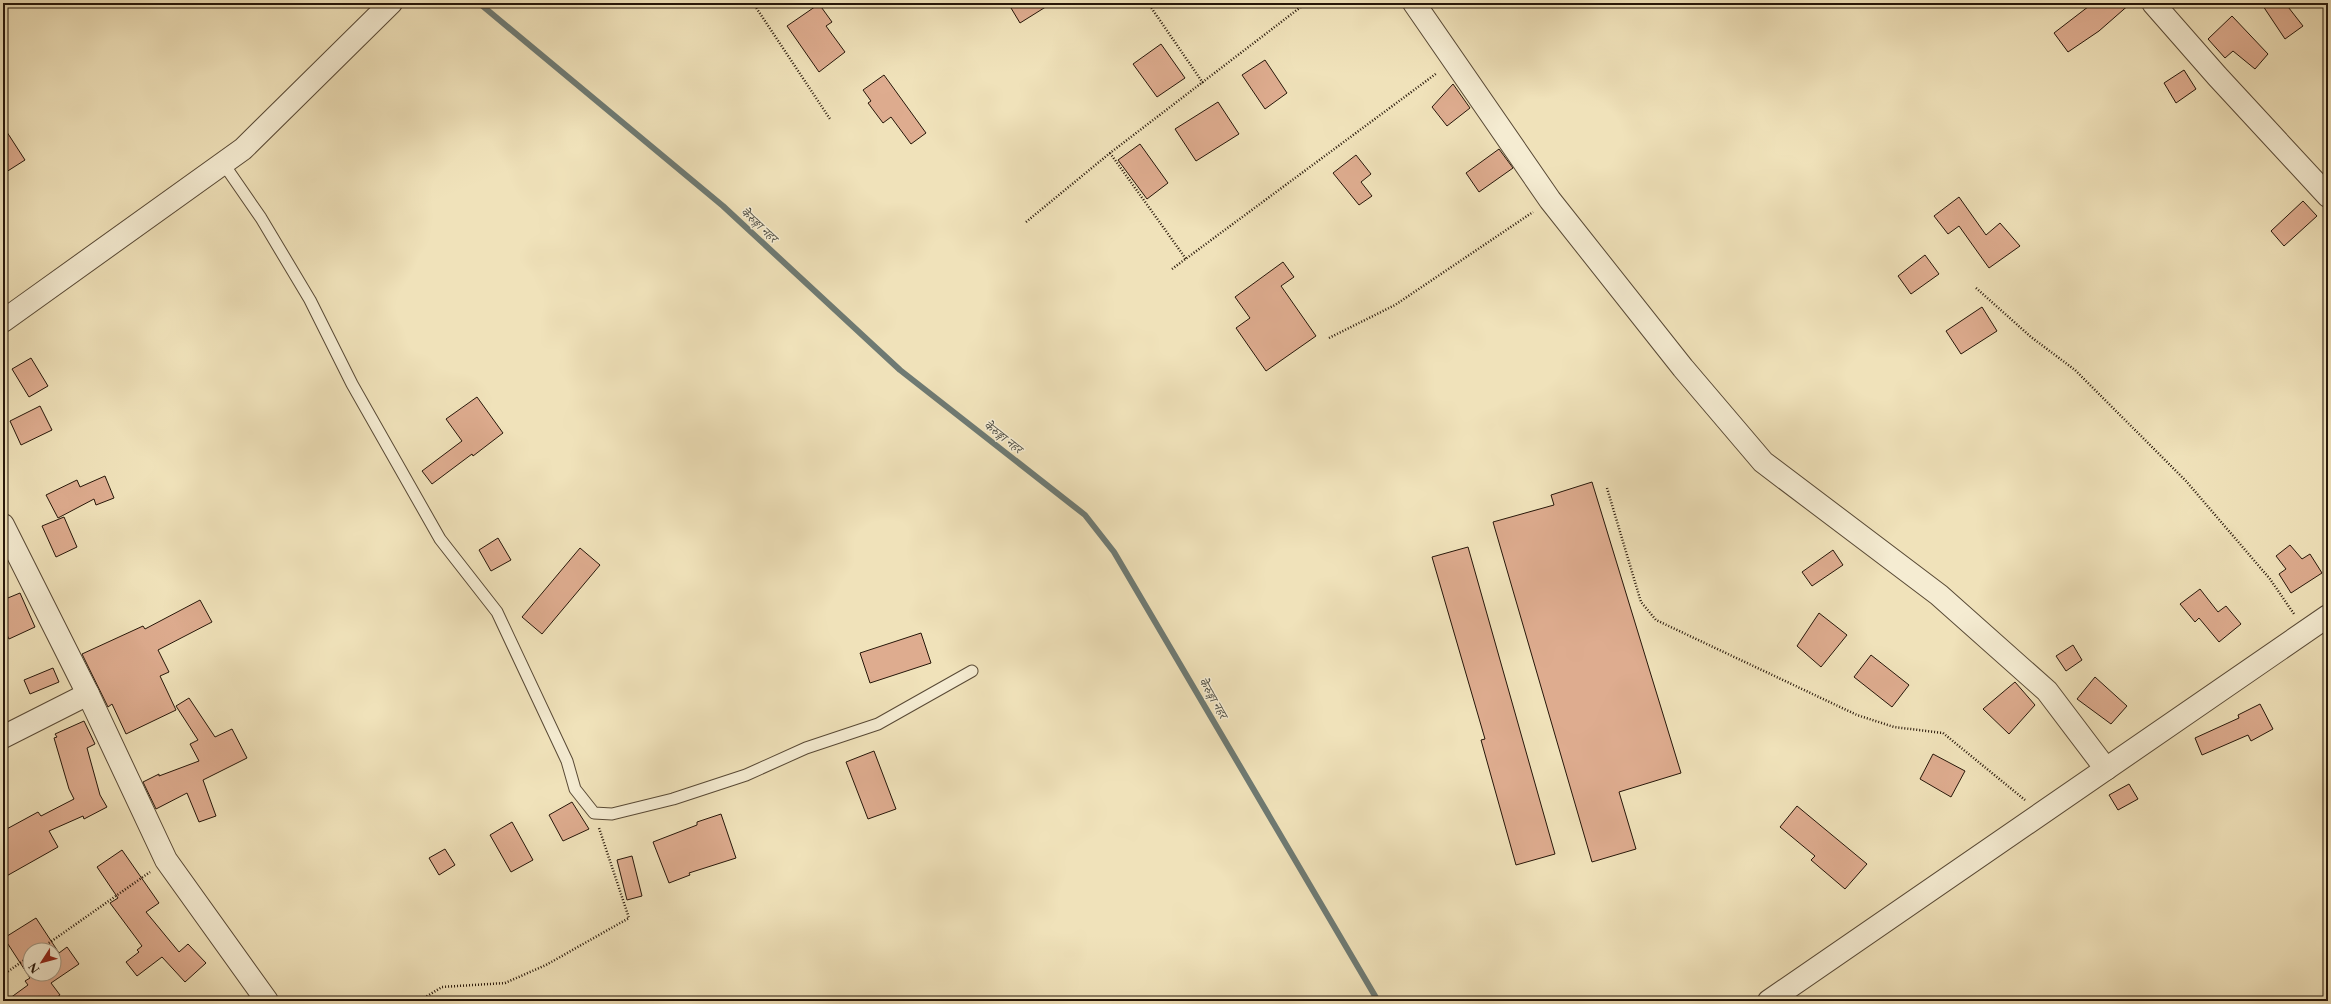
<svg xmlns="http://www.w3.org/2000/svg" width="2331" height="1004" viewBox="0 0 2331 1004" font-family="'Libre Caslon Text','Noto Serif Devanagari',serif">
<rect width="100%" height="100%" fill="#f0e2ba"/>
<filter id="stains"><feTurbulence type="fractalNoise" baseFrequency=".005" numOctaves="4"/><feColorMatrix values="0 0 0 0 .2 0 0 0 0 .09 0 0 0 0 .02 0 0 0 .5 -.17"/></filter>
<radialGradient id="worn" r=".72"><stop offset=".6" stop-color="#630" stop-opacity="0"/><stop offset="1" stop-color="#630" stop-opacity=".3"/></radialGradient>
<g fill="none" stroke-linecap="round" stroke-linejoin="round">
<polyline stroke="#6e7a73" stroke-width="6" points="479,3 723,206 900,370 1085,515 1114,552 1378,1001"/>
</g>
<g fill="#deac8f" stroke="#261609" fill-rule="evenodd">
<polygon points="1008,3 1052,3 1020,23"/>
<polygon points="2093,3 2131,3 2099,31 2068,52 2054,33"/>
<polygon points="2261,3 2285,3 2303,26 2285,39"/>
<polygon points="819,4 832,22 826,26 845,52 819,72 787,26"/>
<polygon points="2232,16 2268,54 2255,69 2233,51 2225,58 2208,39"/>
<polygon points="1161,44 1185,78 1157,97 1133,64"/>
<polygon points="1265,60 1287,93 1265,109 1242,75"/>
<polygon points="2184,70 2196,89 2176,103 2164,83"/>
<polygon points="884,75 926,133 911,144 891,117 883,123 868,103 871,101 863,90"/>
<polygon points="1453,84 1470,108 1447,126 1432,107"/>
<polygon points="1218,102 1239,134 1196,161 1175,129"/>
<polygon points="3,126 25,160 3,174"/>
<polygon points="1140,144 1168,183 1147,199 1118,160"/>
<polygon points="1499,149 1513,168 1479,192 1466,173"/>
<polygon points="1356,155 1371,174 1361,182 1372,196 1359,205 1333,173"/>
<polygon points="1959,197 1986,235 2000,223 2020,246 1989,268 1959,226 1948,234 1934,216"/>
<polygon points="2303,201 2317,216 2284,246 2271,231"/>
<polygon points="1925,255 1939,274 1911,294 1898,276"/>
<polygon points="1283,262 1294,277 1281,286 1316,336 1266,371 1236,328 1250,318 1235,297"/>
<polygon points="1982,307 1997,331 1961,354 1946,331"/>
<polygon points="31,358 48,386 29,397 12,369"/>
<polygon points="477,397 503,433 473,456 472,454 432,484 422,471 462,441 446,419"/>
<polygon points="40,406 52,430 21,445 10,421"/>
<polygon points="105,476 114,498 96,505 94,499 58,518 46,495 77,480 80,487"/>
<polygon points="1592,482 1681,773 1619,792 1636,849 1592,862 1493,522 1554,505 1551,495"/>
<polygon points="64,517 77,547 56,557 42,526"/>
<polygon points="498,538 511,560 491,571 479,550"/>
<polygon points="2290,545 2302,559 2310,554 2322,573 2291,593 2279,574 2286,569 2276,556"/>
<polygon points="1468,547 1555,854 1516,865 1481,740 1485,739 1432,557"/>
<polygon points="580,548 600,565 542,634 522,617"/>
<polygon points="1833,550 1843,565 1812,586 1802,572"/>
<polygon points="2200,589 2218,612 2226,606 2241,624 2219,642 2199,618 2195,622 2180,604"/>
<polygon points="20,593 35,627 9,639 3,627 3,600"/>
<polygon points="200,600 212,622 158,650 169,672 160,676 176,710 126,734 112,704 108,707 82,654 143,626 145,629"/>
<polygon points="1819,613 1847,635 1821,667 1797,646"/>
<polygon points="921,633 931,663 870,683 860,653"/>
<polygon points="2073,645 2082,660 2066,671 2056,656"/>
<polygon points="1871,655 1909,685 1892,707 1854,677"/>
<polygon points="53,668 59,682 30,694 24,680"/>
<polygon points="2095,677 2127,706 2111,724 2077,699"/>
<polygon points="2015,682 2035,705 2009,734 1983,709"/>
<polygon points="189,698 215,737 232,729 247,758 203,780 216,816 199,822 187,793 156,809 143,782 159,774 159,776 199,761 190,744 198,740 176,706"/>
<polygon points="2260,704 2273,729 2251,741 2248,735 2202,755 2195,738 2239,718 2238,715"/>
<polygon points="84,721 95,744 87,748 100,795 107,807 84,819 83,816 49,831 58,847 3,878 3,831 38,812 41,816 74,799 69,789 54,738 57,737 55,734"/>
<polygon points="874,751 896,809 868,819 846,762"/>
<polygon points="1933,754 1965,771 1951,797 1920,779"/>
<polygon points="2129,784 2138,799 2118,810 2109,795"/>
<polygon points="572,802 589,829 563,841 549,815"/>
<polygon points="1797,806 1867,864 1845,889 1811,860 1815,856 1780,827"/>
<polygon points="721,814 736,858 689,873 690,875 669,883 653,842 697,825 697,822"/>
<polygon points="512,822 533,860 511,872 490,835"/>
<polygon points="445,849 455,865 439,875 429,858"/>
<polygon points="122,850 159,903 146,912 179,952 188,944 206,963 185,982 162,957 137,976 126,962 139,952 137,950 142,946 110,903 118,898 97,867"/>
<polygon points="632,856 642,896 627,900 617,860"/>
<path d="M36,918L59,953L67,947L79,964L51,983L60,995L51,1001H6L28,985L25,981L30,978L4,938ZM30,950H54V974H30Z"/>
</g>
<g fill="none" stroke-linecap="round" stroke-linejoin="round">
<defs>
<polyline id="service" points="223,163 261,218 310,300 352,384 440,539 497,612 567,761 575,789 594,813 612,814 673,799 746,775 806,748 878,724 972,671"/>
<g id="minor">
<polyline points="1414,3 1550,200 1683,368 1763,462 1939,595 2047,691 2106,769"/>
<polyline points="2153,3 2217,76 2328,196"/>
<polyline points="3,321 243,149 391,3"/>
<polyline points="3,525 88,694 166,860 267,1001"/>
<polyline points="3,737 88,694"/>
<polyline points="1769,1001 2328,616"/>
</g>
</defs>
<use href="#service" stroke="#584935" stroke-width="13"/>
<use href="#minor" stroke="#584935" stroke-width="24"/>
<g stroke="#261609" stroke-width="2.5" stroke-dasharray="1 2" stroke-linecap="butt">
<polyline points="753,3 830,119"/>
<polyline points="1148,3 1203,83"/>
<polyline points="1110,153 1186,259"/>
<polyline points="1026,222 1110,153 1306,3"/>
<polyline points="1172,269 1437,73"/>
<polyline points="1976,288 2031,337 2075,370 2186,481 2270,579 2294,614"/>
<polyline points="1329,338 1395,305 1533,212"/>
<polyline points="1607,488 1641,602 1656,620 1857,715 1894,727 1943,733 2025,800"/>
<polyline points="39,950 150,872"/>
<polyline points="3,975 30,956"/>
<polyline points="419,1001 442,987 505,983 546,965 629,918 599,828"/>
</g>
<use href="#service" stroke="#f5ecd2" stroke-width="11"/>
<use href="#minor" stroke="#f5ecd2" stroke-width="22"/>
</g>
<g text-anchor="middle" stroke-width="3" stroke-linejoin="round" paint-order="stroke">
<g font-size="12" font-style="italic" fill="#505047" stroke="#f5ecd2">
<text transform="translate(759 225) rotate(43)" y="4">केेरुङ्गा नहर</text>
<text transform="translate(1003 437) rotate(38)" y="4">केेरुङ्गा नहर</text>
<text transform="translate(1213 698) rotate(60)" y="4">केेरुङ्गा नहर</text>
</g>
</g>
<rect width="2331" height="1004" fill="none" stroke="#f0e2ba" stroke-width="16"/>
<rect x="4" y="4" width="2323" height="996" fill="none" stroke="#261609" stroke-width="2"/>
<rect x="8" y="8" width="2315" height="988" fill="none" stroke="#261609"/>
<g transform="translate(42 962) rotate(234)"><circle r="19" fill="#f5ecd2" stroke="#a29682"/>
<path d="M0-3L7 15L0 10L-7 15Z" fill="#8f2418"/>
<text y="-6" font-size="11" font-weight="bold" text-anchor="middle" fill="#261609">N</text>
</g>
<rect width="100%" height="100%" filter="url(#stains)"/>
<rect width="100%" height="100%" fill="url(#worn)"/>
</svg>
